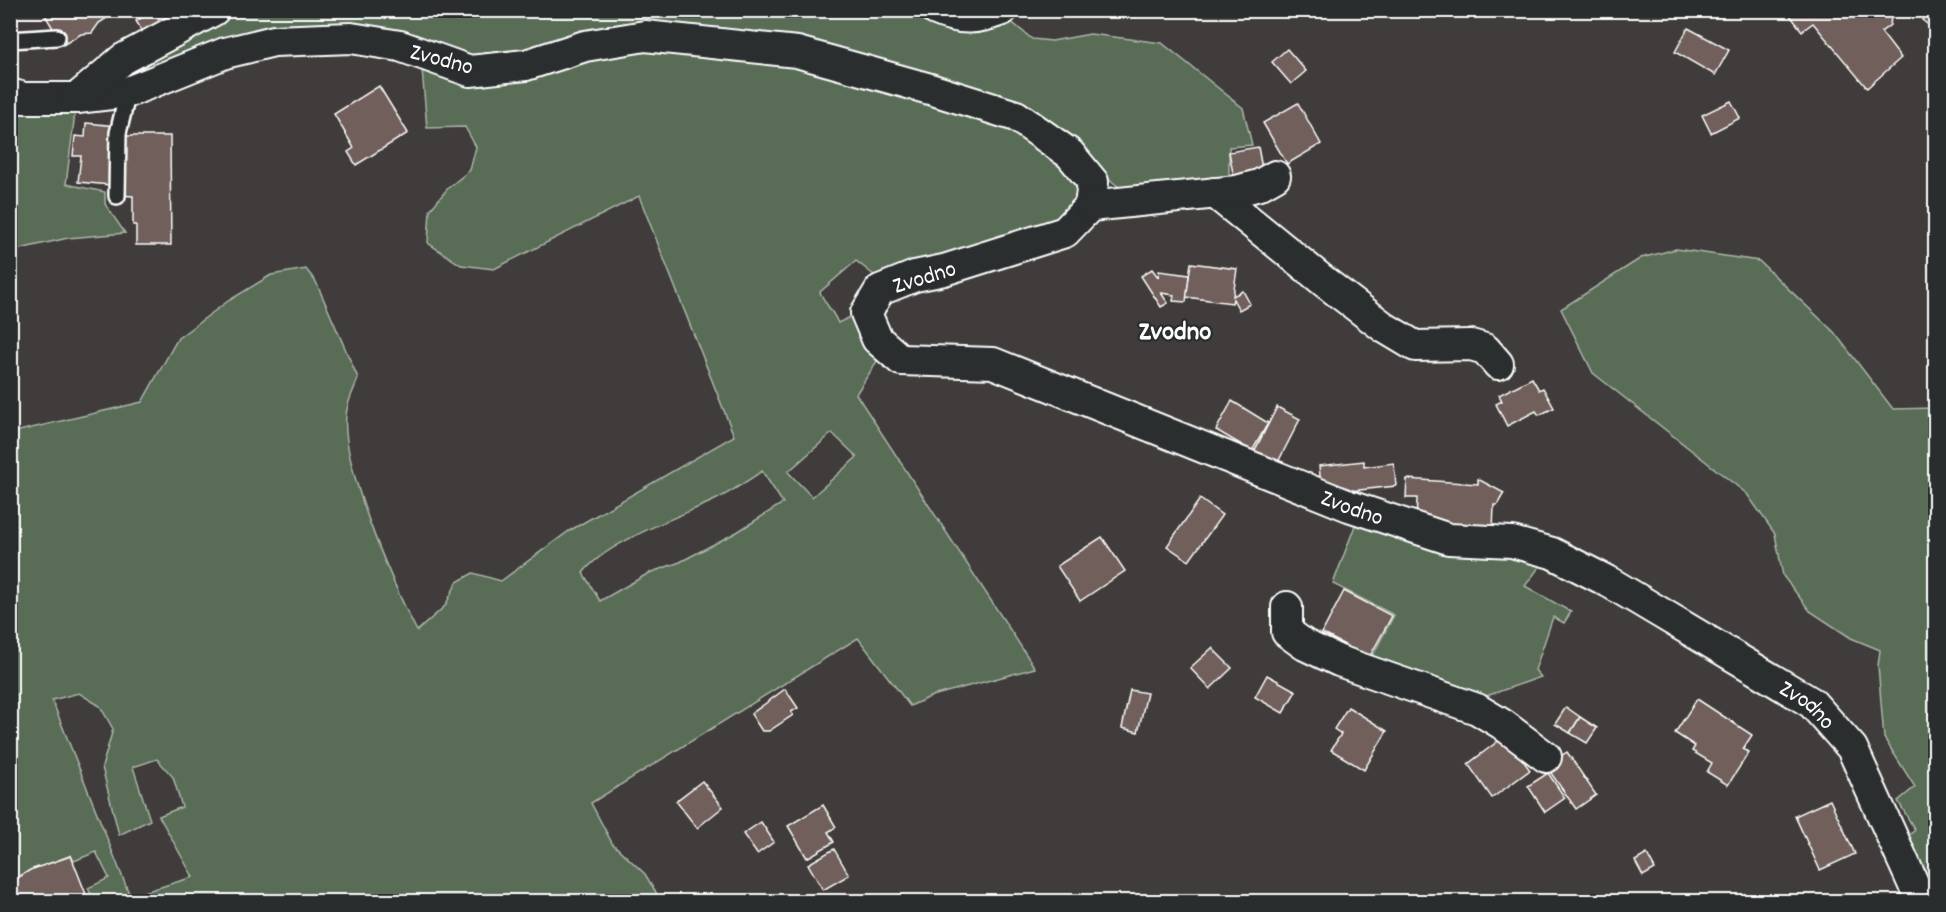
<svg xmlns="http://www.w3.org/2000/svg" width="1946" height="912" viewBox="0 0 1946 912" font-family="Dekko,sans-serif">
<rect width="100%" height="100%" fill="#3f3c3b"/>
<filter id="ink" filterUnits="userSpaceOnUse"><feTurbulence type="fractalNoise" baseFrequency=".0167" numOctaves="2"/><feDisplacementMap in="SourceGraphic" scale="12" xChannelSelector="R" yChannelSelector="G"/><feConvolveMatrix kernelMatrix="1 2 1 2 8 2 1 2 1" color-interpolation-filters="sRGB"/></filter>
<g filter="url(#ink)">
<g fill="#586c56" stroke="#acb6aa" stroke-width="1.5" fill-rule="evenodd">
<polygon points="231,11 918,11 934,21 1009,20 1032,39 1052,41 1090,34 1162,43 1243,108 1252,145 1229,147 1229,189 1136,197 1116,185 1062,135 710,32 480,62 378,36 114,86 211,20"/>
<path d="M637,48L798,62L953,106L1037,139L1085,194L1074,215L879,279L856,261L820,292C825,304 833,311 838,323L860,312L879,358L856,394L1035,668L932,696L910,706L858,638L591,803L612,843L645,874L661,901H144L141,893L193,877L159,816L182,807L173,777L157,759L133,767L150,820L119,835L102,767L113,729L100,706L79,693L52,700L132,901H94L88,888L109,878L96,852L74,861L71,855L11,879L10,433L142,402L178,338L228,301L271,275L306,269L316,282L358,378C355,388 349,398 347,409C336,455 394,588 417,631L445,606L457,582L473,573L501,581L569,531L734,436L639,196L494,269L461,265L428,243L430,210L448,188L470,170L476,147L465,127L427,128L422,69L584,56ZM832,433L857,457L812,497L788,472ZM762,471L783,503L737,532L680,562L649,573L600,601L583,573C606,542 679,517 715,500C731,492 747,481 762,471Z"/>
<polygon points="11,111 75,113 66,184 105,192 105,204 125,233 68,238 11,251"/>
<polygon points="1676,249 1759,261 1834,332 1893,409 1935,408 1935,901 1901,842 1915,830 1898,801 1915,787 1884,738 1878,666 1880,650 1851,638 1810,611 1783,576 1775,534 1747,494 1593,373 1561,309 1641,258"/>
<polygon points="1357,520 1546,558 1525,586 1571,612 1564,623 1553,617 1535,670 1541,677 1472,701 1367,666 1394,615 1333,584"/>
</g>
<g fill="#705e5a" stroke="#fff" stroke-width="1.5">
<polygon points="42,10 110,10 113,14 99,23 92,33 81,34 63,45"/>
<polygon points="150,10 177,10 181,17 147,39 136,21 151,12"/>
<polygon points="1786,10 1901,10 1891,17 1890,25 1881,32 1901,58 1867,88 1813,23 1802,31"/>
<polygon points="1930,10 1936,10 1936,31 1922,20"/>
<polygon points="1688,28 1729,50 1715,75 1675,52"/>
<polygon points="1287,49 1306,71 1291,84 1272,62"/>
<polygon points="379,86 408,133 356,165 348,152 354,148 334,114"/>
<polygon points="1731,101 1740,118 1711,133 1702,115"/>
<polygon points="1298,103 1321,144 1287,164 1263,123"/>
<polygon points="86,123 117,126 110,185 78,182 81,156 73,156 75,136 85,137"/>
<polygon points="121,136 170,136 171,245 136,245 136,225 133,225 133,196 120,195"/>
<polygon points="1258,147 1264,179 1235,184 1229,152"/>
<polygon points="1191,263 1237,269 1233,296 1243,291 1250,304 1239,310 1233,299 1232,303 1186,297"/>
<polygon points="1152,269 1158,277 1159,271 1189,275 1186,302 1173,301 1174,295 1161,293 1168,303 1161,307 1141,276"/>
<polygon points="1532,378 1539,390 1543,388 1554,408 1539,415 1536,411 1507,426 1496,404 1502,401 1499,395"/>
<polygon points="1232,401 1268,423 1252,451 1216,430"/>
<polygon points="1277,407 1300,419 1277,464 1254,452"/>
<polygon points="1364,461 1364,467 1394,463 1396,486 1322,494 1319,466"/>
<polygon points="1407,479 1478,484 1478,479 1504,493 1497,505 1494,505 1493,530 1416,525 1417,498 1406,498"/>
<polygon points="1200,499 1222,515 1189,561 1167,546"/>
<polygon points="1102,537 1125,571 1080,601 1057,566"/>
<polygon points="1344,591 1392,616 1369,658 1322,633"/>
<polygon points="1212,648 1232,668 1210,689 1190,668"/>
<polygon points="1267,675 1296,691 1283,713 1255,697"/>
<polygon points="785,689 798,708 791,712 793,715 769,731 762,731 751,714"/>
<polygon points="1130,690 1147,693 1138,732 1122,728"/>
<polygon points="1697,699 1752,735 1743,749 1749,752 1728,785 1707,772 1712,763 1692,751 1695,746 1675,733"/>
<polygon points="1348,707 1387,731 1364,770 1331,750 1341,734 1334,729"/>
<polygon points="1566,707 1580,717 1570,733 1555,724"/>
<polygon points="1580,717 1597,728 1587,743 1570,733"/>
<polygon points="1505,736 1530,770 1492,798 1468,764"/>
<polygon points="1567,752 1596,795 1576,809 1546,766"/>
<polygon points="1548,773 1565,798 1545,812 1528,786"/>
<polygon points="702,781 723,807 697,828 676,801"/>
<polygon points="1830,800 1855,854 1820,870 1795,816"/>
<polygon points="823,805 836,827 828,832 834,842 807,858 788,826"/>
<polygon points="761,822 774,842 757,854 743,834"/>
<polygon points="834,849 849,875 823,890 808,864"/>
<polygon points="1647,854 1655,869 1643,876 1635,861"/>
<polygon points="71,856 89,902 22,902 13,881 30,870"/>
</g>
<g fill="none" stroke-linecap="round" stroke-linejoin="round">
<defs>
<g id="service">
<polyline points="10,40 57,37"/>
<polyline points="117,196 118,133 128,92"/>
</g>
<g id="minor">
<path d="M936,10C961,21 978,19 1002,10"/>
<path id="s1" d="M10,94L24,98H77L128,92L225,53L274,41L351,38L400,46L470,71L526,65L585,46L645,36L797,52L930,89L1016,116L1070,154L1093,182L1090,206L1065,232L944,270L915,276L880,290L866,313L877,339L901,360L993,363L1349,506L1449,539L1512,542L1552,553L1609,582L1812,703L1852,748L1913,883L1924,902"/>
<polyline points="77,98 123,59 214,10"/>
<polyline points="1215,193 1326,283 1385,328 1415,346 1471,345 1485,349 1498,364"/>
<polyline points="1090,206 1237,191 1259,185 1275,176"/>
<polyline points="1287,607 1287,632 1305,645 1339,661 1477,709 1502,724 1546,757"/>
</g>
</defs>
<use href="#service" stroke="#fff" stroke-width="20"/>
<use href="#minor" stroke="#fff" stroke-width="34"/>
<use href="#service" stroke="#2a2d2e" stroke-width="15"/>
<use href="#minor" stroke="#2a2d2e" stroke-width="30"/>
</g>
</g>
<g text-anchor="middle" stroke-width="4.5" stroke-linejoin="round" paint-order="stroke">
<g font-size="24" fill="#fff" stroke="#2a2d2e">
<text transform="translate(442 58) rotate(15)" y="8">Zvodno</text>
<text transform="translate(924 276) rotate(-17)" y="8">Zvodno</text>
<text dy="8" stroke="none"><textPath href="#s1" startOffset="1958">Zvodno</textPath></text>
<text dy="8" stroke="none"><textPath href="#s1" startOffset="2462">Zvodno</textPath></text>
</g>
<g font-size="27" font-weight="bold" fill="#fff" stroke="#2a2d2e">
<text x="1175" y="339">Zvodno</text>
</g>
</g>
<rect width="1946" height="912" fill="none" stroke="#2a2d2e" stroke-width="36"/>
<rect x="18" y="18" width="1910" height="876" fill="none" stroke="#fff" stroke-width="2" filter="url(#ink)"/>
</svg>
